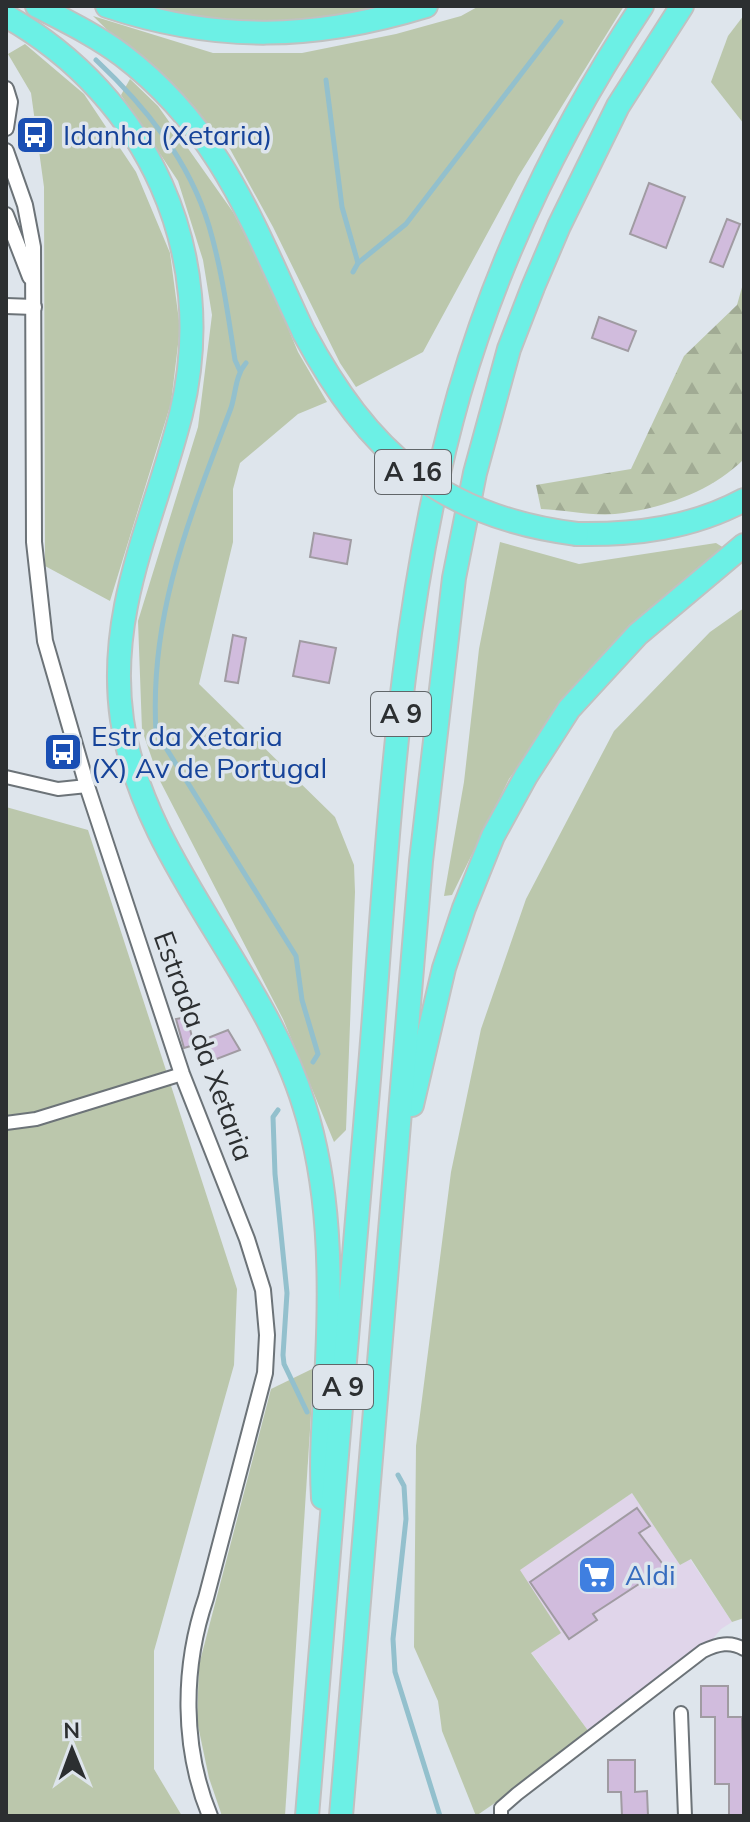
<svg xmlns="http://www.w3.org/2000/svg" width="750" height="1822" viewBox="0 0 750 1822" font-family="Mulish,sans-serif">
<defs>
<pattern id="forest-firs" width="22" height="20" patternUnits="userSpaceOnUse" patternTransform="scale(2)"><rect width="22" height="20" fill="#bbc7ac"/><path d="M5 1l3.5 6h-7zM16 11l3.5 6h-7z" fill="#a1ab94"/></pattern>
</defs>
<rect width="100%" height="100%" fill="#dee5ec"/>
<polygon fill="#e0d5ea" points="632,1493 680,1565 690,1559 732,1622 721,1629 703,1651 592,1736 531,1652 519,1570"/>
<g fill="#bbc7ac">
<polygon points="143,6 382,6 294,24 202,18"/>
<polygon points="479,6 624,6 518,177 423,352 356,387 340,363 273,227 230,149 93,16 213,53 302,53 396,34 461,16"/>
<polygon points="744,15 744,124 711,82 728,36"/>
<polygon points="25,44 84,94 136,172 170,253 180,328 171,403 110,601 45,566 44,187 31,93 8,54"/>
<polygon points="130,79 158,106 233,212 265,273 298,352 327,402 298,414 240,463 233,489 233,542 199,684 335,817 354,865 355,892 346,1130 334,1142 283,1019 159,779 142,730 138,621 198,427 212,315 203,260 178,181 121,95"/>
<polygon points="500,542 579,564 716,543 724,548 566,701 509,779 452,895 444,896 464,782 479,649"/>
<polygon points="744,608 744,1618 732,1622 691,1559 680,1565 632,1493 520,1570 561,1633 531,1653 592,1736 476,1816 442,1731 438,1701 414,1647 416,1446 451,1172 481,1029 526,899 614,731 710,632"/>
<polygon points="6,807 88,830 237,1289 234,1365 154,1651 154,1769 182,1816 6,1816"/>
<polygon points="314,1368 285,1816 222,1816 209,1778 197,1721 199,1665 271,1389"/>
</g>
<path fill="url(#forest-firs)" d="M744,280V459C711,492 661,509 615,514C592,516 565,510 541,509L536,485L631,469L684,356L737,305Z"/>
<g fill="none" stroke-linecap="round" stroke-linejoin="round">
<g stroke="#93c0cd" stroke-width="5">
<path d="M96,60C145,106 189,160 209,226C222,270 228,315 235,360L240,371"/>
<polyline points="326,80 342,207 358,263 353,272"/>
<polyline points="358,263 406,224 561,22"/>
<path d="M246,363C235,376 236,393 231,408C190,517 149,614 156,732L296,956L302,1000L318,1054L313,1062"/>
<polyline points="278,1110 273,1117 275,1174 287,1293 283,1355 284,1364 307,1412"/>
<polyline points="398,1475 404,1486 406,1519 393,1639 395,1672 440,1816"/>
</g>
</g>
<g fill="#d1bcdd" stroke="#a09ba2" stroke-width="2">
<polygon points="649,183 685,197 666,248 630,234"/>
<polygon points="727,219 740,224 723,267 710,262"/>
<polygon points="599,317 636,331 628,351 592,338"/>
<polygon points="314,533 351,540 347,564 310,557"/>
<polygon points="233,635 246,638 238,683 225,681"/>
<polygon points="300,641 336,648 329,683 293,676"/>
<polygon points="187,1017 194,1045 184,1048 176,1019"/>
<polygon points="228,1030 240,1050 214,1060 205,1039"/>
<polygon points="637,1508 650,1526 639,1533 665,1567 593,1614 597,1620 569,1639 530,1582"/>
<polygon points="701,1686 728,1686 728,1717 742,1717 744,1816 729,1816 729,1784 715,1784 715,1717 701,1717"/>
<polygon points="608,1760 635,1760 635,1792 647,1791 648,1816 622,1816 621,1792 608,1792"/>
</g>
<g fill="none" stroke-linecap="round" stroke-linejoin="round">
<defs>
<g id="minor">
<polyline points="6,777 58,789 87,786"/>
<polyline points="6,1123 36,1119 182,1074"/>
<polyline points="681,1713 685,1816"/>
<path d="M501,1816V1808L517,1794L703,1651C718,1644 730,1641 744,1649"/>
</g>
<g id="tertiary">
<polyline points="6,89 10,102 6,128"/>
<path d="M6,151L25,205L33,247L34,542L45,641L87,786L182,1074L247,1239L263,1290L267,1335L265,1373L206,1598C182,1668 182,1748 210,1816"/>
<polyline points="6,215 30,277"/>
<polyline points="6,306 34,307"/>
</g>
<g id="motorway">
<path d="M37,6C66,21 95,35 122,55C221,130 253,225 304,333"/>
<path d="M107,6C218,43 315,40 426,6"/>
<path d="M6,16C148,96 220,254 181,414C155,518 106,609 122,720C143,860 263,971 304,1105C330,1186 331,1276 327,1361C325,1407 320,1452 323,1498"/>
<path d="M577,534C635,535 692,528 744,500"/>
<polyline points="412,1105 444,968 464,908 493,836 526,776 569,709 638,634 744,545"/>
<path d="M307,1816C327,1570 348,1325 369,1079C388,850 396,616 459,394C499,256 563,125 642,6"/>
<polyline points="341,1816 421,861 454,578 475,473 509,349 533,287 559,226 618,106 682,6"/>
</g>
</defs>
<use href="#minor" stroke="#6c7378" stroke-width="16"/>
<use href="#tertiary" stroke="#6c7378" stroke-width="18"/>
<use href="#motorway" stroke="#c0c1c1" stroke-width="26"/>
<use href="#minor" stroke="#fff" stroke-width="12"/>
<use href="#tertiary" stroke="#fff" stroke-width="14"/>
<use href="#motorway" stroke="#6cf0e5" stroke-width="22"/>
<defs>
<path id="motorway-bridge" d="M304,333C368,452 440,517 577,534"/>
</defs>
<use href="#motorway-bridge" stroke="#c0c1c1" stroke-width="26" stroke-linecap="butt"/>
<use href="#motorway-bridge" stroke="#6cf0e5" stroke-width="22"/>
</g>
<defs>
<symbol id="bus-square" viewBox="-11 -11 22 22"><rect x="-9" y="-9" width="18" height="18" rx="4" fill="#1a4fb4" stroke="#dee5ec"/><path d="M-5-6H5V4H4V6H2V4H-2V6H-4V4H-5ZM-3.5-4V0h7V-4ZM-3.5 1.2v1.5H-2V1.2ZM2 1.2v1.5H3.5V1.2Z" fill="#fff"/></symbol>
<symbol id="supermarket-square" viewBox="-11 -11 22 22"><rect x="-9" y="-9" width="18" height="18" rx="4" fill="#3f7fe0" stroke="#dee5ec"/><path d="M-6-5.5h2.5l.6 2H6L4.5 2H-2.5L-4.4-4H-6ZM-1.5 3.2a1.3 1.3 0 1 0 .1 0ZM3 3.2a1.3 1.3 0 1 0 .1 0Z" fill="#fff"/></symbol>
</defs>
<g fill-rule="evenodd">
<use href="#bus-square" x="13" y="113" width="44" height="44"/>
<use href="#bus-square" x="41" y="730" width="44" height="44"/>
<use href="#supermarket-square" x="575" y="1553" width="44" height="44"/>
</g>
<g text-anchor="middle" stroke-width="7" stroke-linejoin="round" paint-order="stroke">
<g fill="#dee5ec" stroke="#616669" stroke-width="2">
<rect x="375" y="450" width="76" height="44" rx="6"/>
<rect x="371" y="692" width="60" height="44" rx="6"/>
<rect x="313" y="1365" width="60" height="44" rx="6"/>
</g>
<g font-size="26" font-weight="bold" fill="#2c2f31">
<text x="413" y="481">A 16</text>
<text x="401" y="723">A 9</text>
<text x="343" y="1396">A 9</text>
</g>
<g font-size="28" fill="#164399" stroke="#dee5ec" text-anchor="start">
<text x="63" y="145">Idanha (Xetaria)</text>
<text x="91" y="746">Estr da Xetaria<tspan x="91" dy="32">(X) Av de Portugal</tspan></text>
</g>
<g font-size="28" fill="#2c2f31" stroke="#dee5ec">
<text transform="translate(204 1046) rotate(70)" y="10">Estrada da Xetaria</text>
</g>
<g font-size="28" fill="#366cbe" stroke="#dee5ec" text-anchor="start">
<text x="625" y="1585">Aldi</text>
</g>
</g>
<rect width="750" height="1822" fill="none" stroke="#2c2f31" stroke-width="16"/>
<g transform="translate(72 1750) rotate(359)" stroke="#dee5ec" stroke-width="6" paint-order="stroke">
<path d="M0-6L14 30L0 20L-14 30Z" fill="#2c2f31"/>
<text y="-12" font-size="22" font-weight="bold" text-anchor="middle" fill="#2c2f31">N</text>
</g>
</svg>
